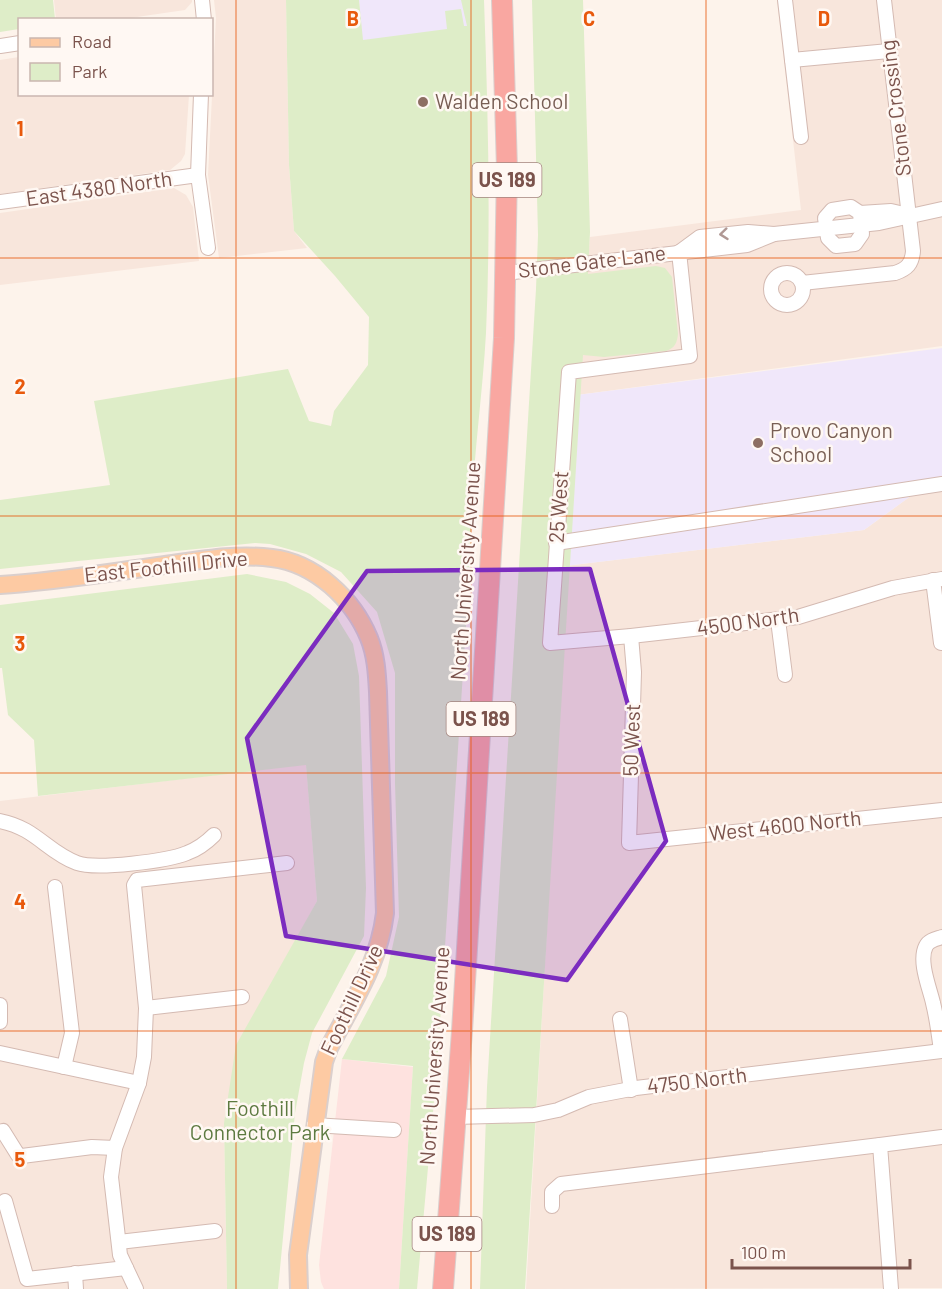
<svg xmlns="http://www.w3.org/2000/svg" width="942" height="1289" viewBox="0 0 942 1289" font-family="Barlow,sans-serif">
<rect width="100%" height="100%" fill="#fdf3eb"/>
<g fill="#f8e6dc">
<polygon points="54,0 192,0 192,2 185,10 123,19 56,20"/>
<polygon points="214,0 286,0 289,165 294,231 307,248 219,258 208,175 216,18"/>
<polygon points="777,0 942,0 942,346 577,395 590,237 801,210"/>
<polygon points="19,57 20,94 189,95 185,154 181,161 170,170 0,194 0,60"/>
<polygon points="174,188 186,195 193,207 199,261 0,285 0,213"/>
<polygon points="942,490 942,1288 526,1289 547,931 565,566 864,530 915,493"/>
<polygon points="306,764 317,901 293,946 224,1123 227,1289 0,1289 0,801"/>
</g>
<polygon fill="#fee2df" points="342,1059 413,1067 399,1289 324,1289 321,1282 319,1265"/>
<g fill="#f0e7fa">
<polygon points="359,0 470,0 467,26 372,161"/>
<polygon points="942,348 942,490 915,493 864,530 565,566 577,395"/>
</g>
<g fill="#deedc8">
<polygon points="0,0 53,0 55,19 20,20 19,29 0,32"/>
<path d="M286,0H359L363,40L447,29L445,11L461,9L464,26H467L461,0H484C488,111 491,222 486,333C482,405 470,478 471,551L437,1068L417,1289H399L413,1066L342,1059L386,976L399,917L395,783V673L377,612L341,572L306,554L270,544L255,543L0,569V500L110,485L94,401L288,369L309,421L331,426L334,411L368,365L369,317L335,276L294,231L289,165Z"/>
<path d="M532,0H583L590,232L588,274L656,266L665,268L672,277L678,334C677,343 675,348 666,351L604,357L583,355L525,1289H480L487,1087L536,289L538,235Z"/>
<polygon points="247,574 286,582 310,594 334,613 353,644 359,676 366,888 364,936 312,1033 304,1063 295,1113 278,1289 227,1289 224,1123 236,1045 317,901 306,765 38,796 34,740 8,715 2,668 0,668 0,605"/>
</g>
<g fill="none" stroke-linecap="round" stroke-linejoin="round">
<defs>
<g id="minor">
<polyline points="202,0 204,20"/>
<polyline points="785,0 801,137"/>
<polyline points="0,46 20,43"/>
<polyline points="792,60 889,51"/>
<polyline points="201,94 198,175 208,248"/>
<polyline points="0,202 198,175"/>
<polygon points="851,207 860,213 862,234 855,244 836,246 828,238 825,218 832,210"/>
<polyline points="860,213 891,211 904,214"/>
<polyline points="681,251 700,237 748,232 774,234 879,223 942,209"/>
<polyline points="679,252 690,356 569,372 550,643 631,636 798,617 893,588 942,579"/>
<polyline points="506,273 747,245 774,234"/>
<circle cx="787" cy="289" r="16"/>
<path d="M802,283L895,273C907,269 912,264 913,251L884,0"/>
<polyline points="556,543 942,484"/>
<polyline points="933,580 941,643"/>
<polyline points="778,620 785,675"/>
<polyline points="631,636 634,672 629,843 942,810"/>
<path d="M0,821C36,828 47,852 77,863C96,870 168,861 187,853C198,849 206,843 214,835"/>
<polyline points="55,887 72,1033 64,1067"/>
<polyline points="0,1005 0,1022"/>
<polyline points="146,1008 242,997"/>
<polyline points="620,1019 631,1090"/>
<path d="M941,1051C939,1035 937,1019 933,1003C930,989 918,961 926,946C929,940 936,939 942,937"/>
<polyline points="0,1053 139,1083"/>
<polyline points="455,1117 534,1115 558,1110 589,1097 636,1088 942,1051"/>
<polyline points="314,1125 394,1130"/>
<polyline points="0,1132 3,1131 18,1155 22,1156 92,1147 115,1148"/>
<polyline points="5,1201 27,1279 126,1268"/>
<polyline points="552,1206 552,1192 561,1184 880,1145"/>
<polyline points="119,1242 215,1231"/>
<polyline points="75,1273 76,1289"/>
<polyline points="136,1289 120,1255 111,1177 115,1148 139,1083 144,1057 146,1008 134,885 137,880 287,863"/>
<polyline points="891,1289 880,1145 942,1137"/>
</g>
<path id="major" d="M0,585C53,582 106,573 158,566C196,561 234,553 272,558C315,563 353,599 369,638C376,655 377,674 378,692L385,913C379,964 352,1003 329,1048L324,1062L298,1255L299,1289"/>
<polyline id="highway" points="443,1289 462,1031 504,338 507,169 502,0"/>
</defs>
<use href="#minor" stroke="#d4bab2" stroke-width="16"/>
<use href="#major" stroke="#dacfcd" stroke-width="20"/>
<use href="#highway" stroke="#dacfcd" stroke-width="22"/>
<use href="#minor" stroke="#fff" stroke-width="14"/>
<use href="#major" stroke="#fdcaa3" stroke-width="16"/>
<use href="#highway" stroke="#f9a7a1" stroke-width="20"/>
</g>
<defs><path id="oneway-chevron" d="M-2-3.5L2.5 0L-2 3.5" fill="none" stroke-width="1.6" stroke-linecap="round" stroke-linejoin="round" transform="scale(1.5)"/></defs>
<use stroke="#b09894" href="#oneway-chevron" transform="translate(724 234) rotate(174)"/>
<path fill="#7b2cbf" fill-opacity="0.2" stroke="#7b2cbf" stroke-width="4.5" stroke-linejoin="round" d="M590,569L666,841L567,980L286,936L247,738L367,571Z"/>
<path fill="none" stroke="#e8590c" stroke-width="1.5" stroke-opacity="0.55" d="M236,0V1289M471,0V1289M706,0V1289M0,258H942M0,516H942M0,773H942M0,1031H942"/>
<g fill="#8d6e63" stroke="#fff8f3" stroke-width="2">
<circle cx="423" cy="102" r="6"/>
<circle cx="758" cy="443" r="6"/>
</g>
<g text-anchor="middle" stroke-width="5" stroke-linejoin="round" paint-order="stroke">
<g fill="#fff8f3" stroke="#a3847e" stroke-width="1.5">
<rect x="472.5" y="163" width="69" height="34" rx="4.5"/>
<rect x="446.5" y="702" width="69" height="34" rx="4.5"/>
<rect x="412.5" y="1217" width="69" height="34" rx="4.5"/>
</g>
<g font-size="20" font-weight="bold" fill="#7b534c">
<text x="507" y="187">US 189</text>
<text x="481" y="726">US 189</text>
<text x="447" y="1241">US 189</text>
</g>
<g font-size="21" fill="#785e54" stroke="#fff8f3" text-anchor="start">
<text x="435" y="109">Walden School</text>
<text x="770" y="438">Provo Canyon<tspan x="770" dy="24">School</tspan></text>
</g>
<g font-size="21" fill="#7b534c" stroke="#fff8f3">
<text transform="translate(896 108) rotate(-97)" y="7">Stone Crossing</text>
<text transform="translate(99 189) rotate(-8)" y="7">East 4380 North</text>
<text transform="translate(592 262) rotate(-7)" y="7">Stone Gate Lane</text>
<text transform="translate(559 507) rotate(-86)" y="7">25 West</text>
<text transform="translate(166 567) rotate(-6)" y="7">East Foothill Drive</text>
<text transform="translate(466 571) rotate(-86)" y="7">North University Avenue</text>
<text transform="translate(748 622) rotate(-8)" y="7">4500 North</text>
<text transform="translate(632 740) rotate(-88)" y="7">50 West</text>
<text transform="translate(785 826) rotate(-6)" y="7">West 4600 North</text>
<text transform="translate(352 1000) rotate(-65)" y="7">Foothill Drive</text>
<text transform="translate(435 1056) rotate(-86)" y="7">North University Avenue</text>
<text transform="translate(697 1081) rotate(-7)" y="7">4750 North</text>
</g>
<g font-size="21" fill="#5d7a40" stroke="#fff8f3">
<text x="260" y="1116">Foothill<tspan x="260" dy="24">Connector Park</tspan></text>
</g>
</g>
<g font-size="20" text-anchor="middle" font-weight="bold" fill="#e8590c" stroke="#fff8f3" stroke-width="5" stroke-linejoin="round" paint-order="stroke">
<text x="353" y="26">B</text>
<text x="589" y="26">C</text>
<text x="824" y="26">D</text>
<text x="20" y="136">1</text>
<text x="20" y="394">2</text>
<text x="20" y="651">3</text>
<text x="20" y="909">4</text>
<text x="20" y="1167">5</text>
</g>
<rect x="18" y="18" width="195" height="78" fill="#fff8f3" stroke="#cab6b0" stroke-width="1.5"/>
<rect x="30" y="38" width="30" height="9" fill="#fdcaa3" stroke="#cab6b0" stroke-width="1.5"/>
<text x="72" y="48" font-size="18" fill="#7b534c">Road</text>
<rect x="30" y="63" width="30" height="18" fill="#deedc8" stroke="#cab6b0" stroke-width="1.5"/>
<text x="72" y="78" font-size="18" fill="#7b534c">Park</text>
<path d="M732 1259v9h178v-9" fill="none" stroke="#7b534c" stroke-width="3"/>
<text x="741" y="1259" font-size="18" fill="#7b534c" stroke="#fff8f3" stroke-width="4.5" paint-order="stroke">100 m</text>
</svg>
